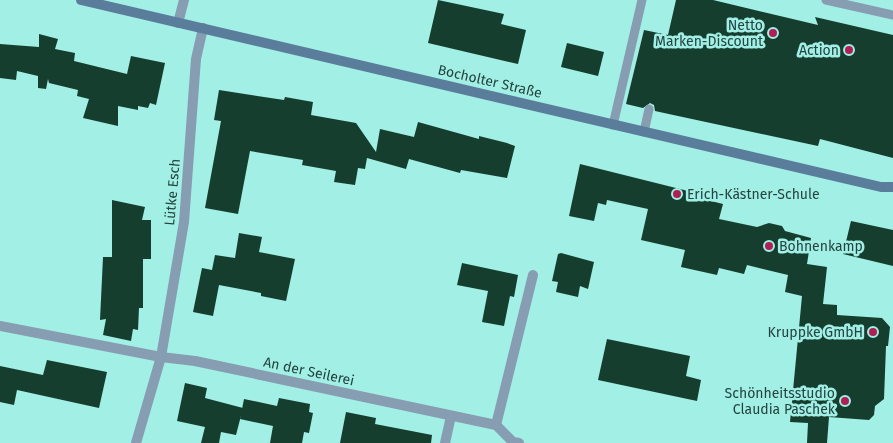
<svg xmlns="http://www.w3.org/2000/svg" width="893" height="443" viewBox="0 0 893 443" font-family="'Fira Sans',sans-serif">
<rect width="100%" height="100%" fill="#a2efe5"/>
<g fill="#153e2f">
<polygon points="438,0 504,14 501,24 526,30 518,64 428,43"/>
<polygon points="676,0 713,0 818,25 815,17 893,35 893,158 820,139 818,146 678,116 655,111 654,105 650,103 643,108 626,104 644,30 668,35"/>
<polygon points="39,34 58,39 55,49 75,53 74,61 127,74 131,56 165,63 156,105 150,103 148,108 138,106 138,110 118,106 118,126 83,118 89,99 77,96 78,90 49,83 48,79 46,89 38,88 38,76 17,71 16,80 0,78 0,44 39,47"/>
<polygon points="567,43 604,52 598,76 561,67"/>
<polygon points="219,90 284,100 285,97 313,102 311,115 356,123 376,152 380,129 414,137 418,122 479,139 479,136 507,143 515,146 507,178 461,170 460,173 409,159 406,169 367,158 365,169 358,168 355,185 334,182 336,171 302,165 303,160 250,151 238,214 205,208 221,121 214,120"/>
<polygon points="580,164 700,194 699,198 723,204 719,219 757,227 769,223 782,226 785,231 811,238 807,264 827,267 823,304 837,305 837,315 882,318 890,327 888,346 886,346 884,399 875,406 874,415 869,420 829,417 827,443 807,443 808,423 790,422 802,296 785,292 788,275 747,265 744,274 719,268 717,275 681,267 685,250 641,240 648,209 607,200 606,205 598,203 594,221 569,216"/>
<polygon points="112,200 145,207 142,220 151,220 151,259 143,259 143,308 139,308 138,330 133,329 131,341 103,335 106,319 100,320 103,257 112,257"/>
<polygon points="851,221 893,230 893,266 843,254"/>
<polygon points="239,233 262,237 259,252 295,259 286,301 261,296 261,293 219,285 213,316 193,312 202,268 212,270 215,255 235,258"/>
<polygon points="561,253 594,262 588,289 580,286 578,297 556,292 558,282 552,281 558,254"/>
<polygon points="462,263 518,275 514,297 510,296 504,326 482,322 488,291 457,285"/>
<polygon points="607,339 690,356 686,376 701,380 697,401 598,380"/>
<polygon points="47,360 107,372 99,408 17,390 14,405 0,402 0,366 43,375"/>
<polygon points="185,383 207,388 205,398 243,408 236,435 221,432 219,443 201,443 205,427 177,421"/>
<polygon points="279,398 310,404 309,412 313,413 309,433 304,432 302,443 270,443 273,426 240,419 244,399 277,406"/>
<polygon points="346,412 376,418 375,424 432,435 431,443 340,443"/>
</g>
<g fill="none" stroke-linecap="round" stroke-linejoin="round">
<g stroke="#869db2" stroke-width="9">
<polyline points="826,0 893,15"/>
<polyline points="613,125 642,0"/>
<polyline points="644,132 649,109"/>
</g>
<g stroke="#869db2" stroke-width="10">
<polyline points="178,23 184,0"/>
<polyline points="0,326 161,357 195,361 496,425 513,442 519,443"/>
<polyline points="496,425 533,275"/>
<polyline points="136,443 161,357 184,222 196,59 203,28"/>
<polyline points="445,443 451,416"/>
</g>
<polyline stroke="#5a7d9b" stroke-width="10" points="81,0 881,187 893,187"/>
</g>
<g fill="#af1f54" stroke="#a2efe5" stroke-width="2">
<circle cx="773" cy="33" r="5"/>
<circle cx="849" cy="50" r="5"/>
<circle cx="677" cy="194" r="5"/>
<circle cx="769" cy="246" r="5"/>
<circle cx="873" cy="332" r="5"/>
<circle cx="845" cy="401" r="5"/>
</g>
<g text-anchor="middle" stroke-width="5" stroke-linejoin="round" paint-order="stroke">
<g font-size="14" fill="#23433f" stroke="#a2efe5" text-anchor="end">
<text x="763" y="30">Netto<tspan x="763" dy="16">Marken-Discount</tspan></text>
<text x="839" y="55">Action</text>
<text x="687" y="199" text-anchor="start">Erich-Kästner-Schule</text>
<text x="779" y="251" text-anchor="start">Bohnenkamp</text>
<text x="863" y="337">Kruppke GmbH</text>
<text x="835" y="398">Schönheitsstudio<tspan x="835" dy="16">Claudia Paschek</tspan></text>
</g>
<g font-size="14" fill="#23433f" stroke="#a2efe5">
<text transform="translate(490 81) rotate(13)" y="5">Bocholter Straße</text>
<text transform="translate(172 192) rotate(-85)" y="5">Lütke Esch</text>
<text transform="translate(309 371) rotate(12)" y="5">An der Seilerei</text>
</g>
</g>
</svg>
